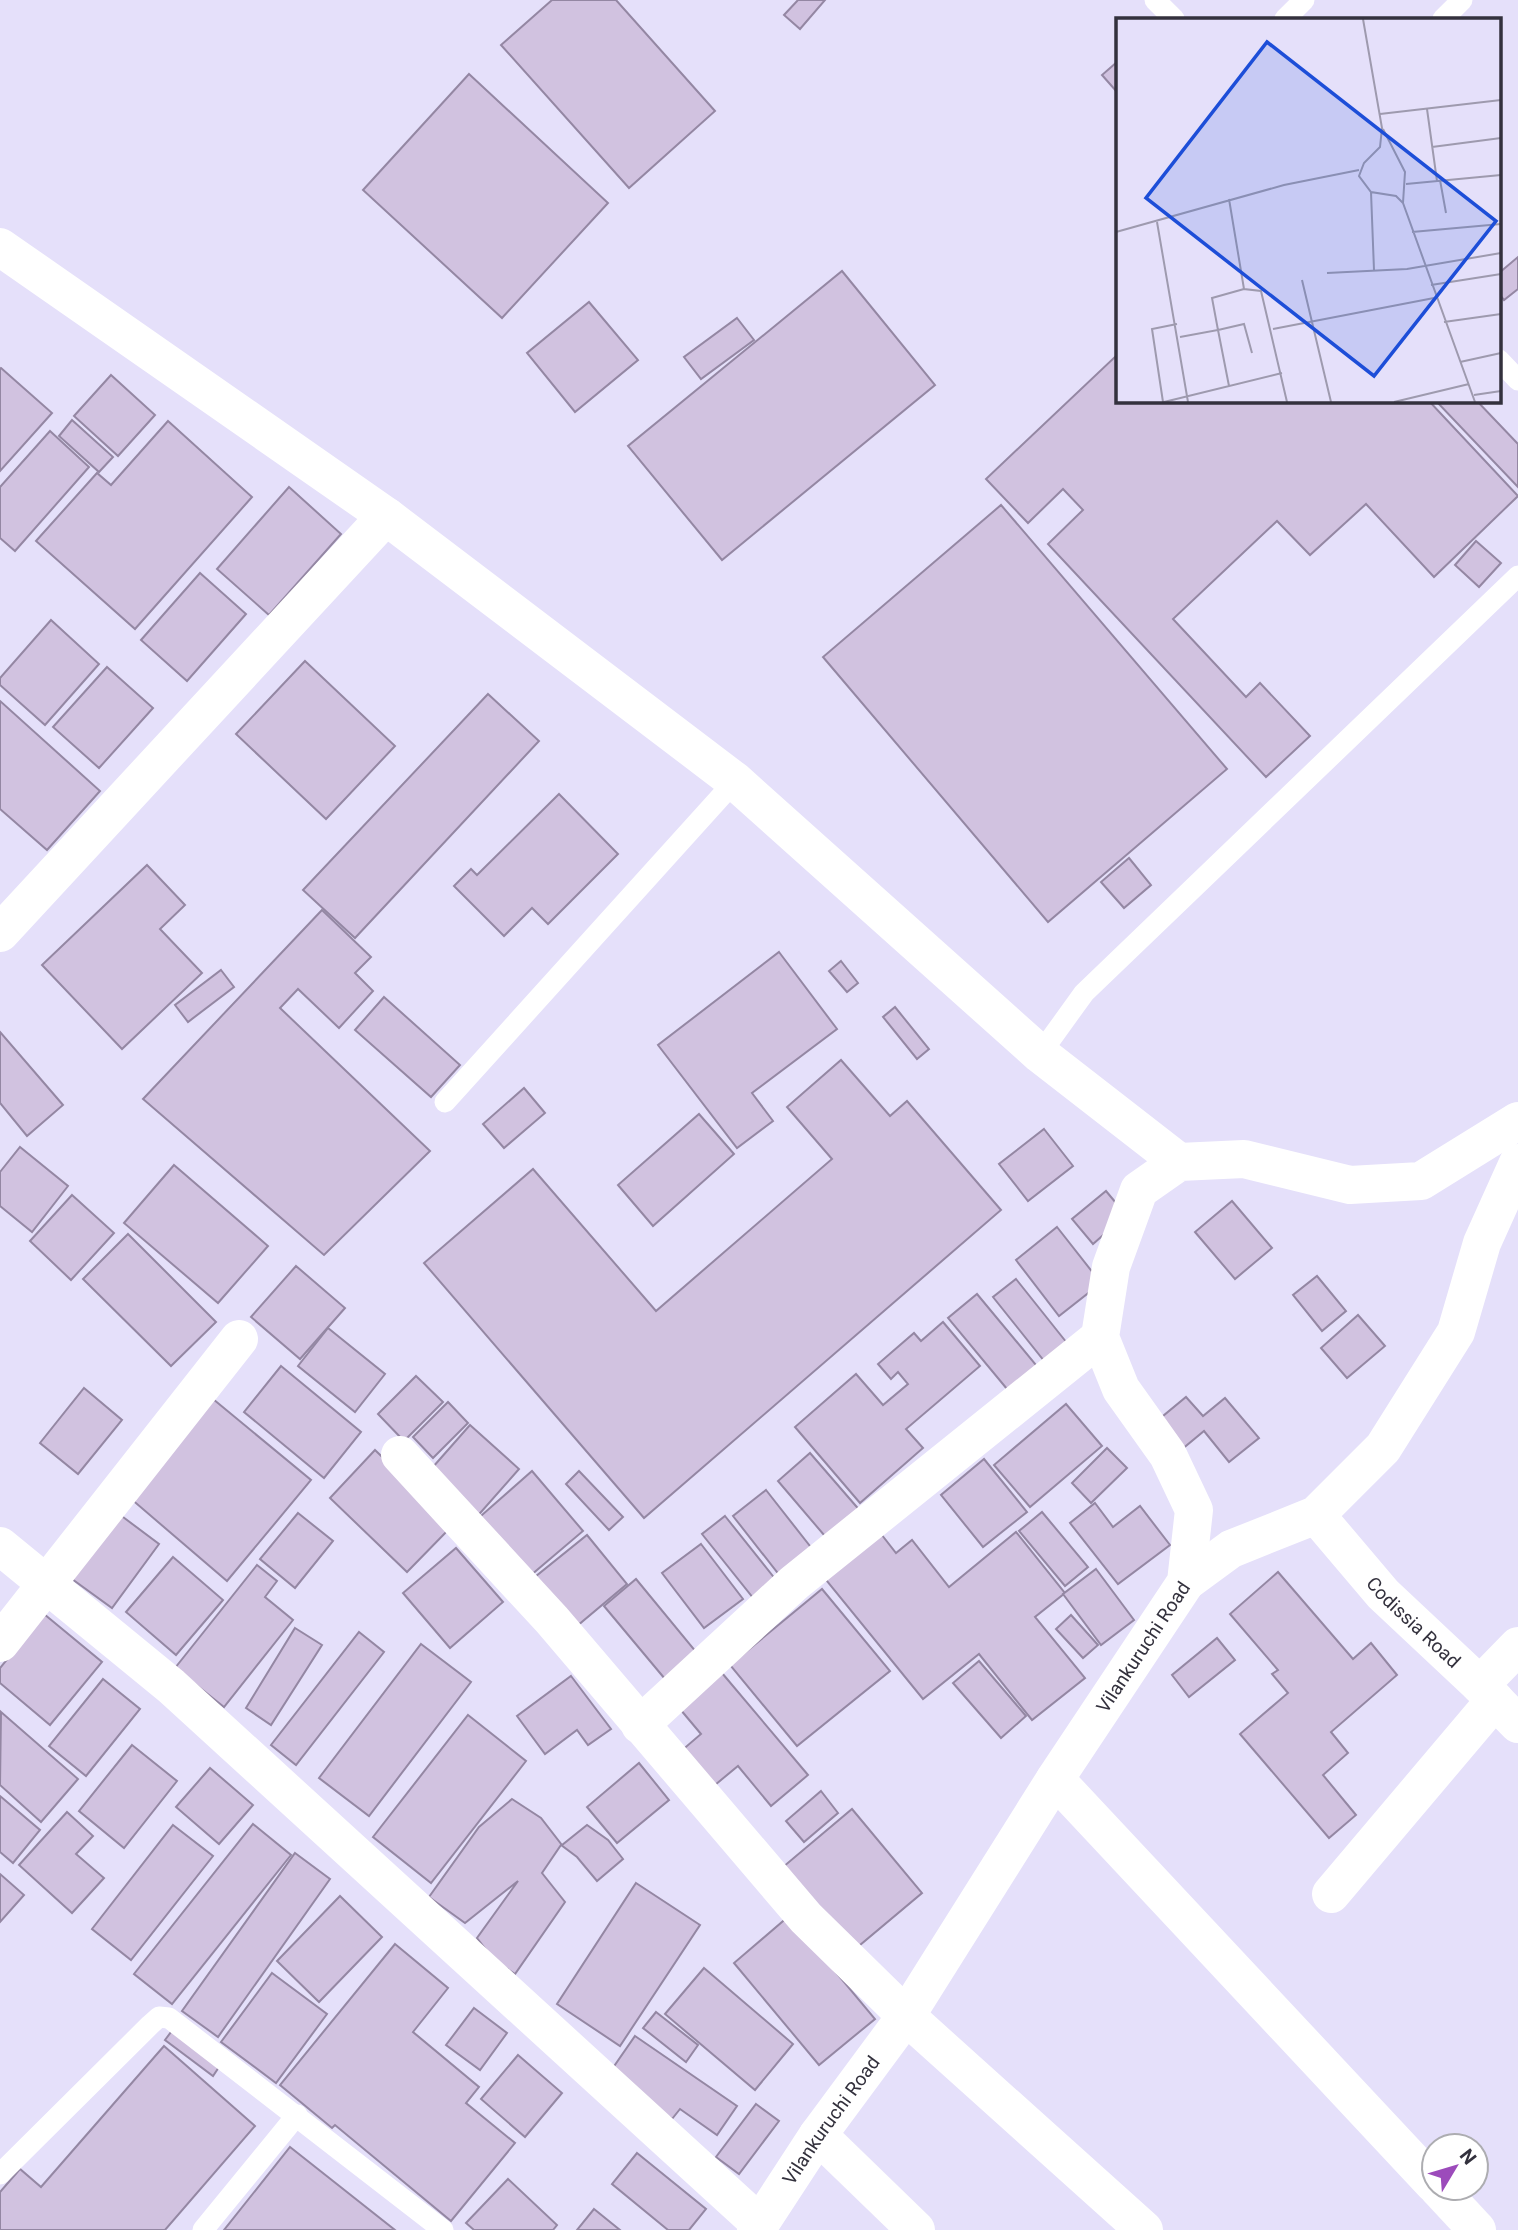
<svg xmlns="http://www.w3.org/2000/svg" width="1518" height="2230" viewBox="0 0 1518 2230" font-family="Roboto,sans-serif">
<rect width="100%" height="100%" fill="#e5e0fa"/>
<g fill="#d1c2e0" stroke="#9487a3" stroke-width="2">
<polygon points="552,0 616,0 715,111 629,188 501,45"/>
<polygon points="798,0 825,0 800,29 784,15"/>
<polygon points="1117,62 1117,92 1102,75"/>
<polygon points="469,74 608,203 502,318 363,190"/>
<polygon points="1518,257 1518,289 1504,300 1499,294 1499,273"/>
<polygon points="842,271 935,385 722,560 628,446"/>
<polygon points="589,302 638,360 575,412 527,353"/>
<polygon points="737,318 754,340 701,379 684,357"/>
<polygon points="1117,355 1117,401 1429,401 1518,496 1434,577 1366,504 1310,555 1277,521 1173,619 1246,697 1260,683 1310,736 1266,777 1048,544 1083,510 1063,489 1028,523 986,479"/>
<polygon points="1,368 52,413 0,471 0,369"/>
<polygon points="111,375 155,415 118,456 74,416"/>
<polygon points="1436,401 1477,401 1518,444 1518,487"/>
<polygon points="72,420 113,457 99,472 59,436"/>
<polygon points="168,421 252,497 135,629 36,541 97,473 111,485"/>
<polygon points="50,431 89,467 15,551 0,538 0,487"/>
<polygon points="289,487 341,534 269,615 217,569"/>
<polygon points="1001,505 1227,769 1048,922 823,657"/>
<polygon points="1476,541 1501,563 1479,587 1455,565"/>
<polygon points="200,573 246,614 187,681 141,640"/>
<polygon points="51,620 99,664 45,725 0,685 0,678"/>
<polygon points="305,661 395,746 326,819 236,734"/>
<polygon points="107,667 153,708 99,768 53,727"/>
<polygon points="488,694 539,741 355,938 303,890"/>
<polygon points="0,701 100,791 47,850 0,809"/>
<polygon points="559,794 618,854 548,924 532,908 504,936 454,886 471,869 477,875"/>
<polygon points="1129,858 1151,885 1124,908 1101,882"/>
<polygon points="147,865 185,905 160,929 202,973 122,1049 42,965"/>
<polygon points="322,910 371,957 355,973 373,991 339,1028 298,989 280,1008 430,1151 324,1255 143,1099"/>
<polygon points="779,952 837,1029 752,1093 773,1121 737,1148 658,1045"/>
<polygon points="841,961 858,983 847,992 829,971"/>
<polygon points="221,970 234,987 188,1022 175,1005"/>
<polygon points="384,997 460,1065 431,1097 355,1030"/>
<polygon points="895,1007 929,1049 917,1059 883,1017"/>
<polygon points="0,1032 63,1105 27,1136 0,1103"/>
<polygon points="841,1060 890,1116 907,1101 1001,1210 644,1518 424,1263 533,1169 656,1311 832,1159 787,1107"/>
<polygon points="524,1088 545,1113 504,1148 483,1124"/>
<polygon points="699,1114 734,1154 653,1226 618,1185"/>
<polygon points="1044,1129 1073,1166 1028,1201 999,1164"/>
<polygon points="20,1147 68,1186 32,1232 0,1206 0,1172"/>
<polygon points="174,1165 268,1246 218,1303 124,1223"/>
<polygon points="1106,1191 1126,1215 1093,1244 1072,1219"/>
<polygon points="72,1195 114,1233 71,1280 30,1241"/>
<polygon points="1232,1201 1272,1248 1235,1279 1195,1232"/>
<polygon points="1057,1227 1101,1283 1059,1316 1016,1260"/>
<polygon points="128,1234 216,1322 171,1366 83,1279"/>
<polygon points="296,1266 345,1308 300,1359 251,1317"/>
<polygon points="1317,1276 1346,1311 1322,1331 1293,1295"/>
<polygon points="1016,1279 1067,1343 1045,1362 993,1297"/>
<polygon points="977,1294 1041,1371 1012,1395 948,1318"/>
<polygon points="1358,1315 1385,1346 1347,1378 1321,1348"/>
<polygon points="943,1322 980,1366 906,1429 923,1448 860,1503 795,1427 856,1374 883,1405 908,1384 898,1372 891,1379 878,1364 914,1333 921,1341"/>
<polygon points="328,1328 385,1374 355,1412 298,1366"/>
<polygon points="281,1366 361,1432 324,1478 244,1412"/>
<polygon points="416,1376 443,1402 404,1441 378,1414"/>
<polygon points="84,1388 122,1420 78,1474 40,1443"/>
<polygon points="1186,1397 1203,1416 1225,1398 1259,1438 1229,1462 1204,1431 1181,1450 1157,1421"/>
<polygon points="213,1399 311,1480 227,1581 130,1498"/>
<polygon points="448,1402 468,1423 433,1458 413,1437"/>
<polygon points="1066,1404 1102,1446 1030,1507 994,1465"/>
<polygon points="470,1425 519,1469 474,1520 425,1476"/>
<polygon points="1107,1448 1127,1468 1091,1503 1072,1483"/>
<polygon points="375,1450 453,1525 407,1572 330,1498"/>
<polygon points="810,1453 862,1513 830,1542 778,1481"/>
<polygon points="984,1459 1027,1512 983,1547 941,1495"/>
<polygon points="532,1471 583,1531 524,1581 474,1522"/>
<polygon points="579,1471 623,1517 609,1530 566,1484"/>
<polygon points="766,1490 817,1555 784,1581 733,1516"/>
<polygon points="1095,1503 1113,1527 1140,1506 1170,1545 1118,1584 1070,1523"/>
<polygon points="1042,1512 1088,1567 1065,1586 1019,1531"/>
<polygon points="298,1513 333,1541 295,1588 260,1559"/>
<polygon points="119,1514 159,1544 112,1608 72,1579"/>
<polygon points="725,1516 776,1580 754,1599 702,1534"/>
<polygon points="878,1530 896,1553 912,1540 949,1587 1016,1532 1065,1593 1035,1617 1085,1678 1032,1720 979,1654 923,1699 822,1575"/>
<polygon points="587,1535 627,1584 571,1631 530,1581"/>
<polygon points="701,1544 743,1599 704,1628 662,1573"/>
<polygon points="456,1548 503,1602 450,1648 403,1593"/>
<polygon points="173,1557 223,1600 176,1655 126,1612"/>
<polygon points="257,1565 277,1581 265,1597 293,1620 224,1707 175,1668"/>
<polygon points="1096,1569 1134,1620 1101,1645 1063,1594"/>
<polygon points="1278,1572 1353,1659 1371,1643 1397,1675 1331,1732 1348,1753 1323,1775 1356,1815 1329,1838 1240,1734 1288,1693 1272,1674 1278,1670 1230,1614"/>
<polygon points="636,1579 697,1653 665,1679 604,1606"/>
<polygon points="822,1589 890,1671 797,1746 730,1665"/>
<polygon points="44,1614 102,1662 50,1725 0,1683 0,1668"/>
<polygon points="1071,1615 1098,1645 1083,1658 1056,1629"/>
<polygon points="295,1628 322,1645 271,1725 246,1708"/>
<polygon points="359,1632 384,1652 296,1765 271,1745"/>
<polygon points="1217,1638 1235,1660 1189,1697 1172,1675"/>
<polygon points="421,1644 471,1682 369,1816 319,1778"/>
<polygon points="979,1661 1026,1716 1001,1738 953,1683"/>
<polygon points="722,1673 808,1775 771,1806 738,1766 704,1794 673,1758 701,1734 680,1709"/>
<polygon points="571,1676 611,1729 588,1745 577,1730 545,1754 517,1716"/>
<polygon points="103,1679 140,1709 86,1776 49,1746"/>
<polygon points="1,1712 78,1779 41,1822 0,1785"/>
<polygon points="468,1715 526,1761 431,1883 373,1837"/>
<polygon points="132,1745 177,1781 124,1848 79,1811"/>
<polygon points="639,1763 669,1800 617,1843 587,1807"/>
<polygon points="210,1768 253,1805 219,1844 176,1807"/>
<polygon points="821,1791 838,1813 804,1842 786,1821"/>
<polygon points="0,1796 40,1830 13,1863 0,1852"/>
<polygon points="512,1799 541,1818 562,1845 587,1825 608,1840 623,1859 597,1881 577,1857 561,1845 542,1873 565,1902 515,1974 494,1960 477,1938 518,1881 465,1923 429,1897 479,1827"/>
<polygon points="852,1809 922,1893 854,1950 783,1867"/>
<polygon points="67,1812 93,1836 76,1854 104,1878 72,1913 19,1865"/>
<polygon points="253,1824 291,1855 172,2004 134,1974"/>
<polygon points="173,1825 213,1856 131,1960 92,1929"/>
<polygon points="295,1853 330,1879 218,2037 182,2011"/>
<polygon points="0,1874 24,1895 0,1922"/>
<polygon points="636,1883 700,1925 620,2046 557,2004"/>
<polygon points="340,1896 382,1937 319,2002 277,1961"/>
<polygon points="789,1916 875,2019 819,2065 734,1963"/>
<polygon points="395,1944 448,1988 413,2032 479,2087 466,2103 515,2143 451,2221 335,2125 332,2128 280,2085"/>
<polygon points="704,1968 793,2044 755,2090 665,2014"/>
<polygon points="272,1973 327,2014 276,2083 221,2042"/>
<polygon points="474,2008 507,2033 480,2070 446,2045"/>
<polygon points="656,2012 698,2045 686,2062 643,2028"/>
<polygon points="174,2028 221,2064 213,2076 165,2040"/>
<polygon points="635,2036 737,2106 717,2135 680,2109 672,2119 608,2075"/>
<polygon points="164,2046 255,2126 165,2230 0,2230 0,2192 20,2169 41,2187"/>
<polygon points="518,2055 562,2093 525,2137 481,2099"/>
<polygon points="756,2104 779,2121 739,2174 716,2157"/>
<polygon points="290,2147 395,2230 224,2230"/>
<polygon points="637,2153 706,2209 689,2230 668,2230 612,2184"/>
<polygon points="508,2179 557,2225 553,2230 474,2230 466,2223"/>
<polygon points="594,2209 620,2230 577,2230"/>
</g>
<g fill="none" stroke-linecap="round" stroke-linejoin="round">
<g stroke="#fff" stroke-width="21">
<polyline points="1155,0 1174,19"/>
<polyline points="1285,19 1304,0"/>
<polyline points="1443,19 1462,0"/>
<polyline points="1499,360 1518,380"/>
<polyline points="1040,1054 1084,993 1518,576"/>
<polyline points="445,1102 735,781"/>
<polyline points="0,2174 150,2025 159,2017 169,2018 443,2230"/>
<polyline points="203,2230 297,2115"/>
</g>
<g stroke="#fff" stroke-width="38">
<polyline points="0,933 386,516"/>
<polyline points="400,1455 552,1620 806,1918 906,2016 1144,2230"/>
<polyline points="0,1546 171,1686 760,2224"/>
<polyline points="0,1643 239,1339"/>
<polyline points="1480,1685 1518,1646"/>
<polyline points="640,1725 794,1583 1100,1337"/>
<polyline points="1055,1779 1434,2184"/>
<polyline points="1331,1894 1495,1700"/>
<polyline points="818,2135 916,2230"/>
<polyline points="1438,2188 1477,2230"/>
</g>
<g stroke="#fff" stroke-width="38">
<polyline points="0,247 386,516 735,781 1040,1054 1179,1162"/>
<path id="s1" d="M1316,1515L1383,1594L1480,1685L1518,1724"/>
</g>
<g stroke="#fff" stroke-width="38">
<polyline points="1186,1582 1231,1549 1316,1515 1383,1448 1456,1332 1482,1243 1518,1163"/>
<path id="s2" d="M756,2230L818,2135L906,2016L1055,1779L1186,1582L1194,1510L1168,1455L1121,1389L1100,1337L1111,1267L1139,1190L1179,1162L1244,1159L1350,1185L1421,1181L1518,1121"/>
</g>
</g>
<g text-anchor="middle" stroke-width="5" stroke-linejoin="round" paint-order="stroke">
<g font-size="19" fill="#33313d" stroke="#fff">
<text dy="7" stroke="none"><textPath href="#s1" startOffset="145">Codissia Road</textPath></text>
<text dy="7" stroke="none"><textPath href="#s2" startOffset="700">Vilankuruchi Road</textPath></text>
<text dy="7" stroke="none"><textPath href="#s2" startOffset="133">Vilankuruchi Road</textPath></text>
</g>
</g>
<g transform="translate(1116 18)">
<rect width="385" height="385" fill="#e5e0fa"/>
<path fill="none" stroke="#9e9aae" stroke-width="2" d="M247,1L266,110L264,129L248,145L243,158L255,174L280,178L287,185L359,384M311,91L321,163M264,96L385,82M267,111L289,154L287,185M316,129L385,120M324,162L330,195M290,166L385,157M255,174L258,252M113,181L128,271L145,273L171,384M41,204L72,384M0,214L168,167L243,152M296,214L385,206M211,255L291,251L385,235M186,262L215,384M315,267L385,256M328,304L385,296M157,311L318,280M64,319L102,312L96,280L128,271M344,344L385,335M113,368L102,312L128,306L136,335M358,377L385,373M47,384L36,311L61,306M48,384L166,355M278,384L353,366"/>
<path fill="#1d4ed8" fill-opacity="0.15" stroke="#1d4ed8" stroke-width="3.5" d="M151,24L380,203L258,358L30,180Z"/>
<rect width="385" height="385" fill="none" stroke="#33313d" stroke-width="3.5"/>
</g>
<g transform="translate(1455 2167) rotate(52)"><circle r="33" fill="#ffffff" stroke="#adadb1" stroke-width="2"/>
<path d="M0-5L12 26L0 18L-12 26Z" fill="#9c4bbb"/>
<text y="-10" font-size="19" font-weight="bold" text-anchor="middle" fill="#33313d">N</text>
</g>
</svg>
